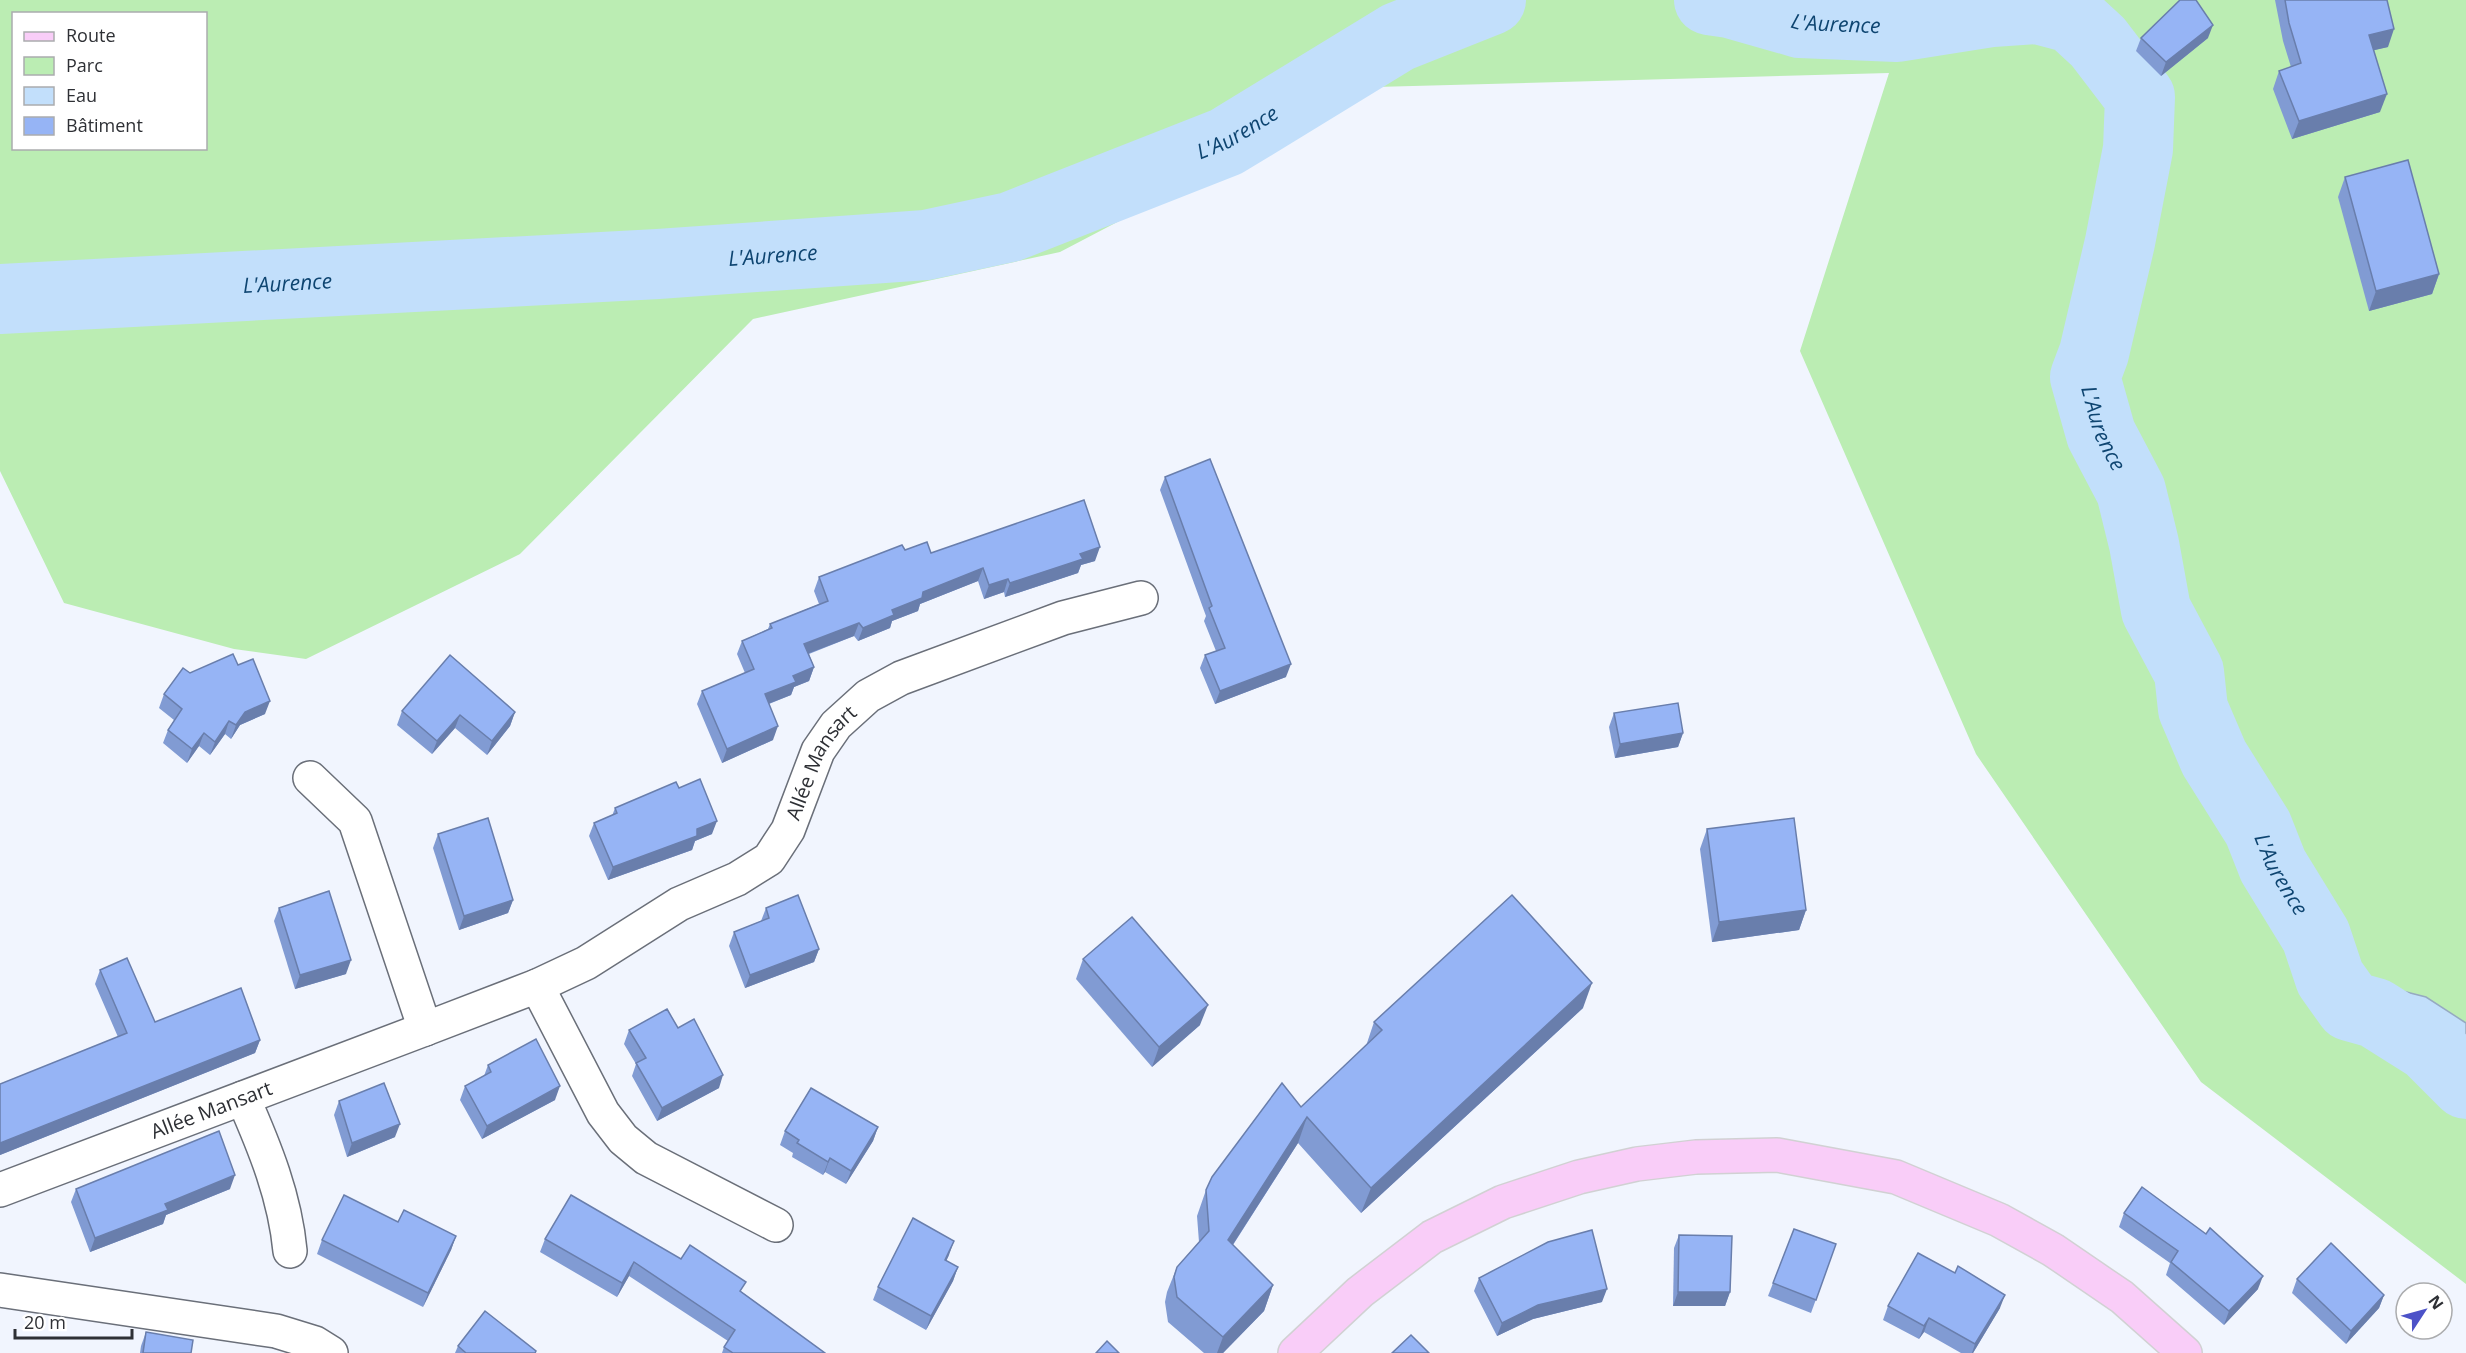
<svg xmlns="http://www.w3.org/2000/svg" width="2466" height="1353" viewBox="0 0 2466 1353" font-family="'Open Sans',sans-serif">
<rect width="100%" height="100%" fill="#f1f5fe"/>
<path fill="#bbedb3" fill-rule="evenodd" d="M0,0H2466V1284L2201,1082L1976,754L1800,351L1889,73L1375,87L1060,252L753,319L520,554L306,659L234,649L64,603L0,471ZM14,14H206V148H14Z"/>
<path fill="#c2dffb" stroke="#96aac0" stroke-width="1.5" d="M1709,0H1791L1807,5L1845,3L1861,8L1882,1L1923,0L1926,7L1958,0H2094C2123,27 2144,65 2166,97L2157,169L2127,270L2111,358V394L2123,422L2130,446L2152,487L2166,591L2173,608L2189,626L2199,646L2207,695L2224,730L2250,772L2279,826L2300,885L2330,930L2342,964L2351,978L2426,997L2466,1023V1084L2429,1047L2375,1013L2350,1006L2330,978L2316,936L2273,866L2258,828L2214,758L2193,709L2189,672L2156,610L2144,544L2131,491L2101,434L2085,377L2094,353L2120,242L2138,149L2140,97L2098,42L2072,18L2037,9L1992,12L1897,27L1800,23L1730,3Z"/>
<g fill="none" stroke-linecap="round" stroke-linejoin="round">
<g stroke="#c2dffb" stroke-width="70">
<path id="s1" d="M1709,0L1730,3L1800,23L1897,27L1992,12L2037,9L2072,18L2098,42L2140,97L2138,149L2120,242L2094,353L2085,377L2101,434L2131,491L2144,544L2156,610L2189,672L2193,709L2214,758L2258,828L2273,866L2316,936L2330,978L2350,1006L2375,1013L2429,1047L2466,1084"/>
<path id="s2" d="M0,299L658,264L926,245L1010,227L1226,142L1398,37L1491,0"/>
</g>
<defs>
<g id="minor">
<polyline points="310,778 355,821 425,1029"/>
<polyline points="537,986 603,1113 623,1139 646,1158 776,1225"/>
<path d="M243,1098C265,1148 285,1197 290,1251"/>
<path id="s3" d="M0,1190L425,1029L537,986L586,963L679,904L737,879L769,859L788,830L818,751L836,725L868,696L901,678L1063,618L1141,598"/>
<polyline points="0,1290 276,1331 315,1343 331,1353"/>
</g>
<polyline id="major" points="1295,1353 1360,1292 1432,1237 1503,1202 1579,1177 1637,1164 1696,1157 1777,1155 1896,1177 1999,1220 2053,1250 2122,1297 2185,1353"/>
</defs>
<use href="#minor" stroke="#6a6f79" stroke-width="36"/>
<use href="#major" stroke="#d1d1d3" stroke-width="36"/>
<use href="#minor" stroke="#fff" stroke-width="33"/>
<use href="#major" stroke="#f9cdf8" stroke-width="33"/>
</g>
<g fill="#819bd3">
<polygon points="2275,0 2387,0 2388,47 2374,50 2380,112 2292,139 2273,89 2279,71 2291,67 2283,41"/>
<polygon points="2141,38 2208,38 2161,76 2136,51"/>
<polygon points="2345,177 2439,274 2432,294 2369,311 2338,197"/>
<polygon points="1165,477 1286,677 1215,704 1200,668 1205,655 1216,651 1204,621 1206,616 1160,490"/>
<polygon points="905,550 931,553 1095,561 1081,565 1078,573 1005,597 1004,592 984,599 978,581 920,604 918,611 892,621 890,628 858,641 854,636 809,654 814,667 809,681 794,687 791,695 769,704 773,740 722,763 697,704 702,691 745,673 737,654 742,641 768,629 770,624 819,604 814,591 819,577"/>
<polygon points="238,665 265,714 240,725 231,739 225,734 210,755 199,746 187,763 163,743 168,730 174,720 159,708 164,694"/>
<polygon points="402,711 515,712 510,726 487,755 455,728 432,754 397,725"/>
<polygon points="1614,713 1683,733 1678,747 1615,758 1609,727"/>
<polygon points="679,788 712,834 695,841 692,850 608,880 589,836 594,823 612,816 615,808"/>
<polygon points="1707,829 1806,910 1799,930 1712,942 1700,849"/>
<polygon points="438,834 513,900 508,913 459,930 433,848"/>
<polygon points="279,908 346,974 295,989 274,921"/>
<polygon points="766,908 819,949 814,962 745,988 729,946 734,932 761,921"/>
<polygon points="1083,959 1200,1025 1152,1067 1076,979"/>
<polygon points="100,970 155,1022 260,1040 255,1053 0,1155 0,1084 118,1037 95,984"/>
<polygon points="1583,1008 1361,1213 1298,1143 1233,1245 1273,1285 1264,1311 1223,1353 1204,1353 1168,1322 1165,1302 1167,1292 1177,1267 1199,1242 1197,1216 1206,1190 1301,1107 1366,1046 1374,1022"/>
<polygon points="678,1028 719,1088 657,1121 632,1076 636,1064 624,1044 629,1030"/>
<polygon points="488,1065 555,1100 482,1139 460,1100 465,1086 484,1076"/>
<polygon points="339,1101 395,1137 347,1157 334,1115"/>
<polygon points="878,1127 873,1141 846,1184 825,1172 823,1175 792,1157 793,1153 780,1145 785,1131"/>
<polygon points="76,1189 230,1189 166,1215 163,1224 90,1252 71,1202"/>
<polygon points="2124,1213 2258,1289 2224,1325 2166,1275 2170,1263 2119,1227"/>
<polygon points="398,1222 456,1236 451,1250 423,1307 317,1254 322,1240"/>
<polygon points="1794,1229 1836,1244 1811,1313 1768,1296"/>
<polygon points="1679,1235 1730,1292 1725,1306 1673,1306 1674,1248"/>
<polygon points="545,1239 681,1259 742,1292 825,1353 722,1353 724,1347 728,1341 629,1276 617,1297 540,1252"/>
<polygon points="949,1255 946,1261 958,1267 953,1281 926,1330 873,1300 878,1287"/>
<polygon points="1479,1278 1602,1302 1533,1319 1497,1336 1474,1291"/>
<polygon points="2297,1279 2384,1295 2379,1308 2346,1344 2292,1293"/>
<polygon points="1888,1306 2000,1308 1973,1353 1961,1353 1924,1332 1919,1339 1883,1320"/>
<polygon points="146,1332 191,1353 140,1353 141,1346"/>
<polygon points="458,1346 536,1351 536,1353 455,1353"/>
</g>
<g fill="#697eac">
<polygon points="2213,25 2208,38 2161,76 2166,62"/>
<polygon points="2394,29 2388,47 2362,53 2369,35"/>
<polygon points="2387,94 2380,112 2292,139 2299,121"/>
<polygon points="2439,274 2432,294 2369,311 2376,291"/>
<polygon points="1100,547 1095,561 1081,565 1078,573 1005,597 1010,583 1080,554"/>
<polygon points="983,568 978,581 920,604 918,611 892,621 890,628 858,641 863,628 892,610 923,592"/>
<polygon points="1008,579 1004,592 984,599 989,585"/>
<polygon points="859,623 854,636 799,657 804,644"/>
<polygon points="1291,664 1286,677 1215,704 1220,691"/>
<polygon points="814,667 809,681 794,687 791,695 760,707 765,694 793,676"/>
<polygon points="270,701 265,714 240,725 231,739 236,725 245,712"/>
<polygon points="515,712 510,726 487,755 492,741"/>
<polygon points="460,715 455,728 432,754 437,741"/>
<polygon points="229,721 225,734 210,755 215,742"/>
<polygon points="778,726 773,740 722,763 727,749"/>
<polygon points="204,733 199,746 187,763 192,749"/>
<polygon points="1683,733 1678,747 1615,758 1620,744"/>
<polygon points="717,821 712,834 695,841 692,850 608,880 613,867 697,829"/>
<polygon points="513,900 508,913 459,930 464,916"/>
<polygon points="1806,910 1799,930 1712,942 1719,922"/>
<polygon points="819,949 814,962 745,988 750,975"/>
<polygon points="351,960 346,974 295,989 300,975"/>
<polygon points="1592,983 1583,1008 1361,1213 1371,1188"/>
<polygon points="1208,1005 1200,1025 1152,1067 1159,1047"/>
<polygon points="260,1040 255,1053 0,1155 0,1143"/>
<polygon points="723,1075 719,1088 657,1121 662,1108"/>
<polygon points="560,1086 555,1100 482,1139 487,1126"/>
<polygon points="1307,1117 1298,1143 1219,1266 1228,1240"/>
<polygon points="400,1124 395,1137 347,1157 352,1143"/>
<polygon points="878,1127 873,1141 846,1184 851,1171"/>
<polygon points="830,1158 825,1172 823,1175 828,1162"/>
<polygon points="235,1175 230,1189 166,1215 163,1224 90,1252 95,1238 165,1204"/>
<polygon points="456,1236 451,1250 423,1307 428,1293"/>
<polygon points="954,1241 949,1255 940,1274 945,1260"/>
<polygon points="634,1262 629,1276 617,1297 622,1283"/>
<polygon points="958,1267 953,1281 926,1330 931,1316"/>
<polygon points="2263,1276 2258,1289 2224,1325 2229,1311"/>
<polygon points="1273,1285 1264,1311 1223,1353 1217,1353 1223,1337"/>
<polygon points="1607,1289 1602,1302 1533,1319 1497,1336 1502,1323 1538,1305"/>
<polygon points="1678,1292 1730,1292 1725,1306 1673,1306"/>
<polygon points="2005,1295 2000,1308 1973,1353 1972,1353 1975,1344"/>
<polygon points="2384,1295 2379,1308 2346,1344 2351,1331"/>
<polygon points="1929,1318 1924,1332 1919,1339 1924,1326"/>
</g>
<g fill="#96b4f5" stroke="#697eac" stroke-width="1.5">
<polygon points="2180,0 2196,0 2213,25 2166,62 2141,38"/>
<polygon points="2285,0 2387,0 2394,29 2369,35 2387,94 2299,121 2279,71 2301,63 2289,23"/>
<polygon points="2408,160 2439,274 2376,291 2345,177"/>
<polygon points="1210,459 1291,664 1220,691 1205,655 1225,648 1209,608 1212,606 1165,477"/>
<polygon points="1084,500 1100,547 1080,554 1083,559 1010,583 1008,579 989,585 983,568 923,592 922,598 892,610 894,615 863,628 859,623 804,644 814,667 793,676 796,682 765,694 778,726 727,749 702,691 754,669 742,641 772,628 770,624 828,601 819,577 902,545 905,550 927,542 931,553"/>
<polygon points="233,654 238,665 253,659 270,701 245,712 236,725 229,721 215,742 204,733 192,749 168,730 182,709 164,694 183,668 190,673"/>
<polygon points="450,655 515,712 492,741 460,715 437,741 402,711"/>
<polygon points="1678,703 1683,733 1620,744 1614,713"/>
<polygon points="700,779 717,821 697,829 697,836 613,867 594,823 617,813 615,808 676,782 679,788"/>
<polygon points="488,818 513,900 464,916 438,834"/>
<polygon points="1794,818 1806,910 1719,922 1707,829"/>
<polygon points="329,891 351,960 300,975 279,908"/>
<polygon points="798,895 819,949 750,975 734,932 769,918 766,908"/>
<polygon points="1512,895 1592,983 1371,1188 1307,1117 1228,1240 1273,1285 1223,1337 1177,1297 1174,1277 1177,1267 1209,1231 1206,1190 1212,1177 1282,1083 1301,1107 1382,1030 1374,1022"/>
<polygon points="1132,917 1208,1005 1159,1047 1083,959"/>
<polygon points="127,958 155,1022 241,988 260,1040 0,1143 0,1084 127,1033 100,970"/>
<polygon points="667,1009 678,1028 694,1019 723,1075 662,1108 636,1063 646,1058 629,1030"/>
<polygon points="536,1039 560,1086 487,1126 465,1086 491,1072 488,1065"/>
<polygon points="384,1083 400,1124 352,1143 339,1101"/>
<polygon points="811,1088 878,1127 851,1171 830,1158 828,1162 797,1143 799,1140 785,1131"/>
<polygon points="219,1131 235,1175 165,1204 168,1210 95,1238 76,1189"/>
<polygon points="2142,1187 2206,1234 2210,1228 2263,1276 2229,1311 2171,1262 2178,1251 2124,1213"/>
<polygon points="344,1195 398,1222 404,1210 456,1236 428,1293 322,1240"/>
<polygon points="571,1195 681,1259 690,1245 746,1282 740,1291 825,1353 733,1353 724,1347 735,1330 634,1262 622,1283 545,1239"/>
<polygon points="913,1218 954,1241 945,1260 958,1267 931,1316 878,1287"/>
<polygon points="1794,1229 1836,1244 1816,1300 1773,1283"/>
<polygon points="1592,1230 1607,1289 1538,1305 1502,1323 1479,1278 1548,1242"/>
<polygon points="1679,1235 1732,1236 1730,1292 1678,1292"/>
<polygon points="2331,1243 2384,1295 2351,1331 2297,1279"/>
<polygon points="1918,1253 1955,1273 1958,1266 2005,1295 1975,1344 1929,1318 1924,1326 1888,1306"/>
<polygon points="485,1311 536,1351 535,1353 466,1353 458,1346"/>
<polygon points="146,1332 193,1340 191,1353 143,1353"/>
<polygon points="1411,1335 1429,1353 1392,1353"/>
<polygon points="1107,1341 1119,1353 1096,1353"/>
</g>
<g text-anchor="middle" stroke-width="6" stroke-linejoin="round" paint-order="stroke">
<g font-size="20" fill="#2e3035" stroke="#fff">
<text dy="7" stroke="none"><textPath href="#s3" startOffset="950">Allée Mansart</textPath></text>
<text dy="7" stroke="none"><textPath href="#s3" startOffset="226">Allée Mansart</textPath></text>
</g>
<g font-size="21" font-style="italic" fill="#0e4571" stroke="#fff">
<text dy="7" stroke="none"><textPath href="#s1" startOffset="130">L'Aurence</textPath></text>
<text dy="7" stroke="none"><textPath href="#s2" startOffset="1260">L'Aurence</textPath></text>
<text dy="7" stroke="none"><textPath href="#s2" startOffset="774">L'Aurence</textPath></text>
<text dy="7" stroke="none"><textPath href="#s2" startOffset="288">L'Aurence</textPath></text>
<text dy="7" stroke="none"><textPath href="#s1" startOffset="814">L'Aurence</textPath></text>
<text dy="7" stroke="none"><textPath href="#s1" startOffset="1300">L'Aurence</textPath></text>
</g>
</g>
<rect x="12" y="12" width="195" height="138" fill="#ffffff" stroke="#abacae" stroke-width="1.5"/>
<rect x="24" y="32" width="30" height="9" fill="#f9cdf8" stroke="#abacae" stroke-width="1.5"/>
<text x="66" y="42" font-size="18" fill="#2e3035">Route</text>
<rect x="24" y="57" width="30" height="18" fill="#bbedb3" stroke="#abacae" stroke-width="1.5"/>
<text x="66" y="72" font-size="18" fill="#2e3035">Parc</text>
<rect x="24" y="87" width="30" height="18" fill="#c2dffb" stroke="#abacae" stroke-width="1.5"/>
<text x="66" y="102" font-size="18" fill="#2e3035">Eau</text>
<rect x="24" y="117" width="30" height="18" fill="#96b4f5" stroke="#abacae" stroke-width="1.5"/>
<text x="66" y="132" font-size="18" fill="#2e3035">Bâtiment</text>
<g transform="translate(2424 1311) rotate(54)"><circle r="28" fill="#ffffff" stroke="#abacae" stroke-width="1.5"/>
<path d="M0-4.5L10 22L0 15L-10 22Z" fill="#4c52c8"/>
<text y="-9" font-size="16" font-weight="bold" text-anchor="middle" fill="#2e3035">N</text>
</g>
<path d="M15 1329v9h117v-9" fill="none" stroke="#2e3035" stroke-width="3"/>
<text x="24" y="1329" font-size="18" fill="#2e3035" stroke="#ffffff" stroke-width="4.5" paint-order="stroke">20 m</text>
</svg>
